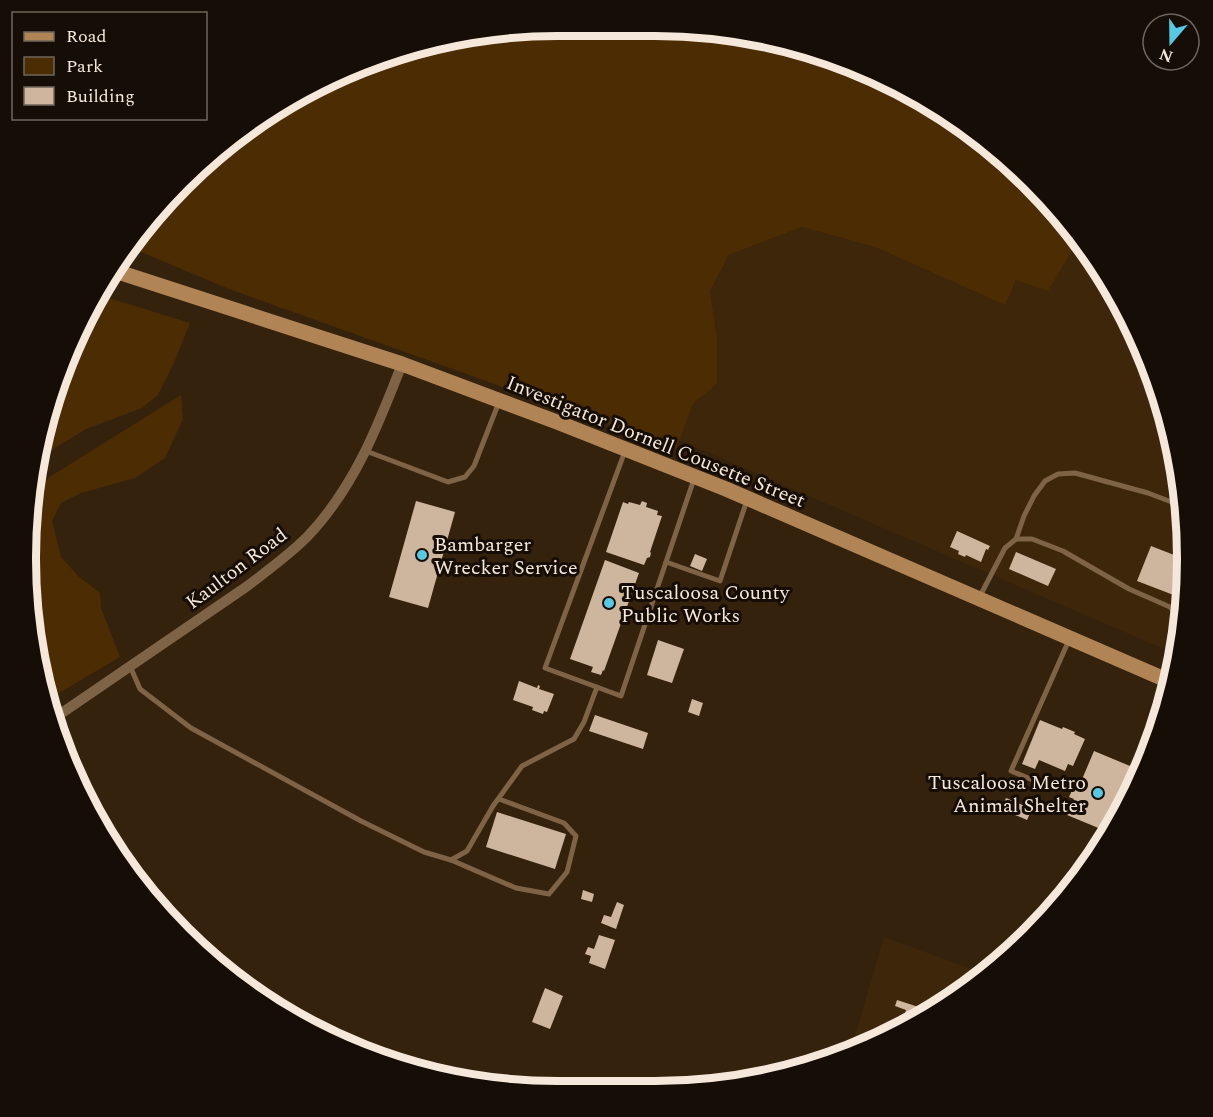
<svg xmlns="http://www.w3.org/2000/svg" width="1213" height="1117" viewBox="0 0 1213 1117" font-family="Spectral,serif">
<rect width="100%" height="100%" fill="#35220d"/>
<g fill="#3e260b">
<polygon points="802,227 875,247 1005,305 1016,280 1048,290 1079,239 1098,263 1147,355 1177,455 1187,559 1178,655 679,440 693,404 717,384 717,338 710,291 729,255"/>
<polygon points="884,937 985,974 950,1002 858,1051 850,1053"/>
</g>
<g fill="#4c2c02">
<polygon points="559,26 759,36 859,66 951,116 1032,182 1079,239 1048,291 1016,280 1005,305 875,247 802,227 729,255 710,291 717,338 717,384 693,404 676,449 229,289 129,247 158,207 234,135 323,80 454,36"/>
<polygon points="96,294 190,323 173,365 158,395 142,408 86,429 37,459 44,420"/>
<polygon points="181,395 183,419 165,458 135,478 81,493 61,503 52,521 61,557 79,577 100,593 101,608 120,657 47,700 36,662 27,524 31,497 48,478"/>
</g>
<g fill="#ceb59d">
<polygon points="416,501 455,512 428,608 389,597"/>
<polygon points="642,501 647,503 646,507 658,511 657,515 662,516 650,552 651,553 650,557 647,558 644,565 606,552 623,502 628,504 629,502 640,505"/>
<polygon points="957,531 990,546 988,550 986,549 981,562 966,555 965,557 958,554 959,551 950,547"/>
<polygon points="1151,546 1187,560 1184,599 1137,581"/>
<polygon points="1016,552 1056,569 1048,586 1009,569"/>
<polygon points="695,554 707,559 702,571 690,566"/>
<polygon points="605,560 639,573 604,671 603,670 601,675 591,672 593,667 570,659"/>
<polygon points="658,640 684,649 672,683 647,675"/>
<polygon points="519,681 537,688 538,685 540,686 539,689 554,694 547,712 544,711 543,714 532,710 533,707 513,700"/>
<polygon points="692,699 703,703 699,716 688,712"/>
<polygon points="595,715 648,733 643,749 589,731"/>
<polygon points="1040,720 1062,729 1063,727 1075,732 1074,734 1085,739 1073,766 1068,764 1065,771 1039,760 1035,769 1022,764"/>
<polygon points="1094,751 1142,771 1133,788 1128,785 1108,832 1067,815 1074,799 1069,797 1076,782 1080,784"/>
<polygon points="1006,798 1032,809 1027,820 1001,809"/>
<polygon points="497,812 566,834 555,869 486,847"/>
<polygon points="583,890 594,894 592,902 581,899"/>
<polygon points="617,902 624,905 616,929 601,923 604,915 611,917"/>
<polygon points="599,935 615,940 605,969 589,963 591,956 585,954 588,947 594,949"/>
<polygon points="545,988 563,996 550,1029 532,1022"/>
<polygon points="897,1000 931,1011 930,1013 900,1029 906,1010 895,1006"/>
</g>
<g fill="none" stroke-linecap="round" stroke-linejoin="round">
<g stroke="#7f6346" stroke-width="5">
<polyline points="366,451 448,482 465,477 474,466 499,402"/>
<polyline points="625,451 545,668 621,696 666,562"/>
<polyline points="694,479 666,562 720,581 747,500"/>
<polyline points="1016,539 1024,516 1034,496 1045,481 1058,474 1075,473 1148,493 1182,506"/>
<polyline points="979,598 1005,548 1016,539 1032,539 1063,551 1129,589 1170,607 1181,621"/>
<polyline points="130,666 140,689 191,728 361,821 424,852 451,860 516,888 549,894 567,872 576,836 564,823 499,799"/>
<polyline points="1052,788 1011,771 1069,640"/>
<polyline points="451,860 467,851 493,806 522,766 574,739 584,722 597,687"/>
</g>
<path stroke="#7f6346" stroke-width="10" d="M53,719L246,587C267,571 289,555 307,537C354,488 378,426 402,364"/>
<polyline stroke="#b18456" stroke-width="15" points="112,270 402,364 557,422 726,489 1171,682"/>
</g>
<g fill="#58c9e4" stroke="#160d06" stroke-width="2">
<circle cx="422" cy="555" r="6"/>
<circle cx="609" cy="603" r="6"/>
<circle cx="1098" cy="793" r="6"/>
</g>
<g text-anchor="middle" stroke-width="6" stroke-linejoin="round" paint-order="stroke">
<g font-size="20" fill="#f5e8db" stroke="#160d06">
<text transform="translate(656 441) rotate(22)" y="7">Investigator Dornell Cousette Street</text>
<text transform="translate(236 568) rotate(-37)" y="7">Kaulton Road</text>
</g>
<g font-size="20" fill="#f5e8db" stroke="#160d06" text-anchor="start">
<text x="434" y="551">Bambarger<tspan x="434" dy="23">Wrecker Service</tspan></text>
<text x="621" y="599">Tuscaloosa County<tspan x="621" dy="23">Public Works</tspan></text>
<text x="1086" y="789" text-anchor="end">Tuscaloosa Metro<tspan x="1086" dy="23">Animal Shelter</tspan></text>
</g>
</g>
<path d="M0 0H1213V1117H0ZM558 36H655A522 522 0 0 1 1177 558V559A522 522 0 0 1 655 1081H558A522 522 0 0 1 36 559V558A522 522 0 0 1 558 36Z" fill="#160d06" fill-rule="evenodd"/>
<path fill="none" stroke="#f5e8db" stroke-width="8" d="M558 36H655A522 522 0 0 1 1177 558V559A522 522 0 0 1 655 1081H558A522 522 0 0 1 36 559V558A522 522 0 0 1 558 36Z"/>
<rect x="12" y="12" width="195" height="108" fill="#160d06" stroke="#6f655b" stroke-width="1.5"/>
<rect x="24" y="32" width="30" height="9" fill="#b18456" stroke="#6f655b" stroke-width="1.5"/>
<text x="66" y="42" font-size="18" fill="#f5e8db">Road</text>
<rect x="24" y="57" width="30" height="18" fill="#4c2c02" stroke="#6f655b" stroke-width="1.5"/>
<text x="66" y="72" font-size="18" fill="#f5e8db">Park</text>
<rect x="24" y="87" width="30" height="18" fill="#ceb59d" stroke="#6f655b" stroke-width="1.5"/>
<text x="66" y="102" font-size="18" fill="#f5e8db">Building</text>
<g transform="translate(1171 42) rotate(200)"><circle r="28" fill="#160d06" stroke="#6f655b" stroke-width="1.5"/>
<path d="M0-4.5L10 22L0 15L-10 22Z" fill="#58c9e4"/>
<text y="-9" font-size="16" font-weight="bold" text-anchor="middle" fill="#f5e8db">N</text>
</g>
</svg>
